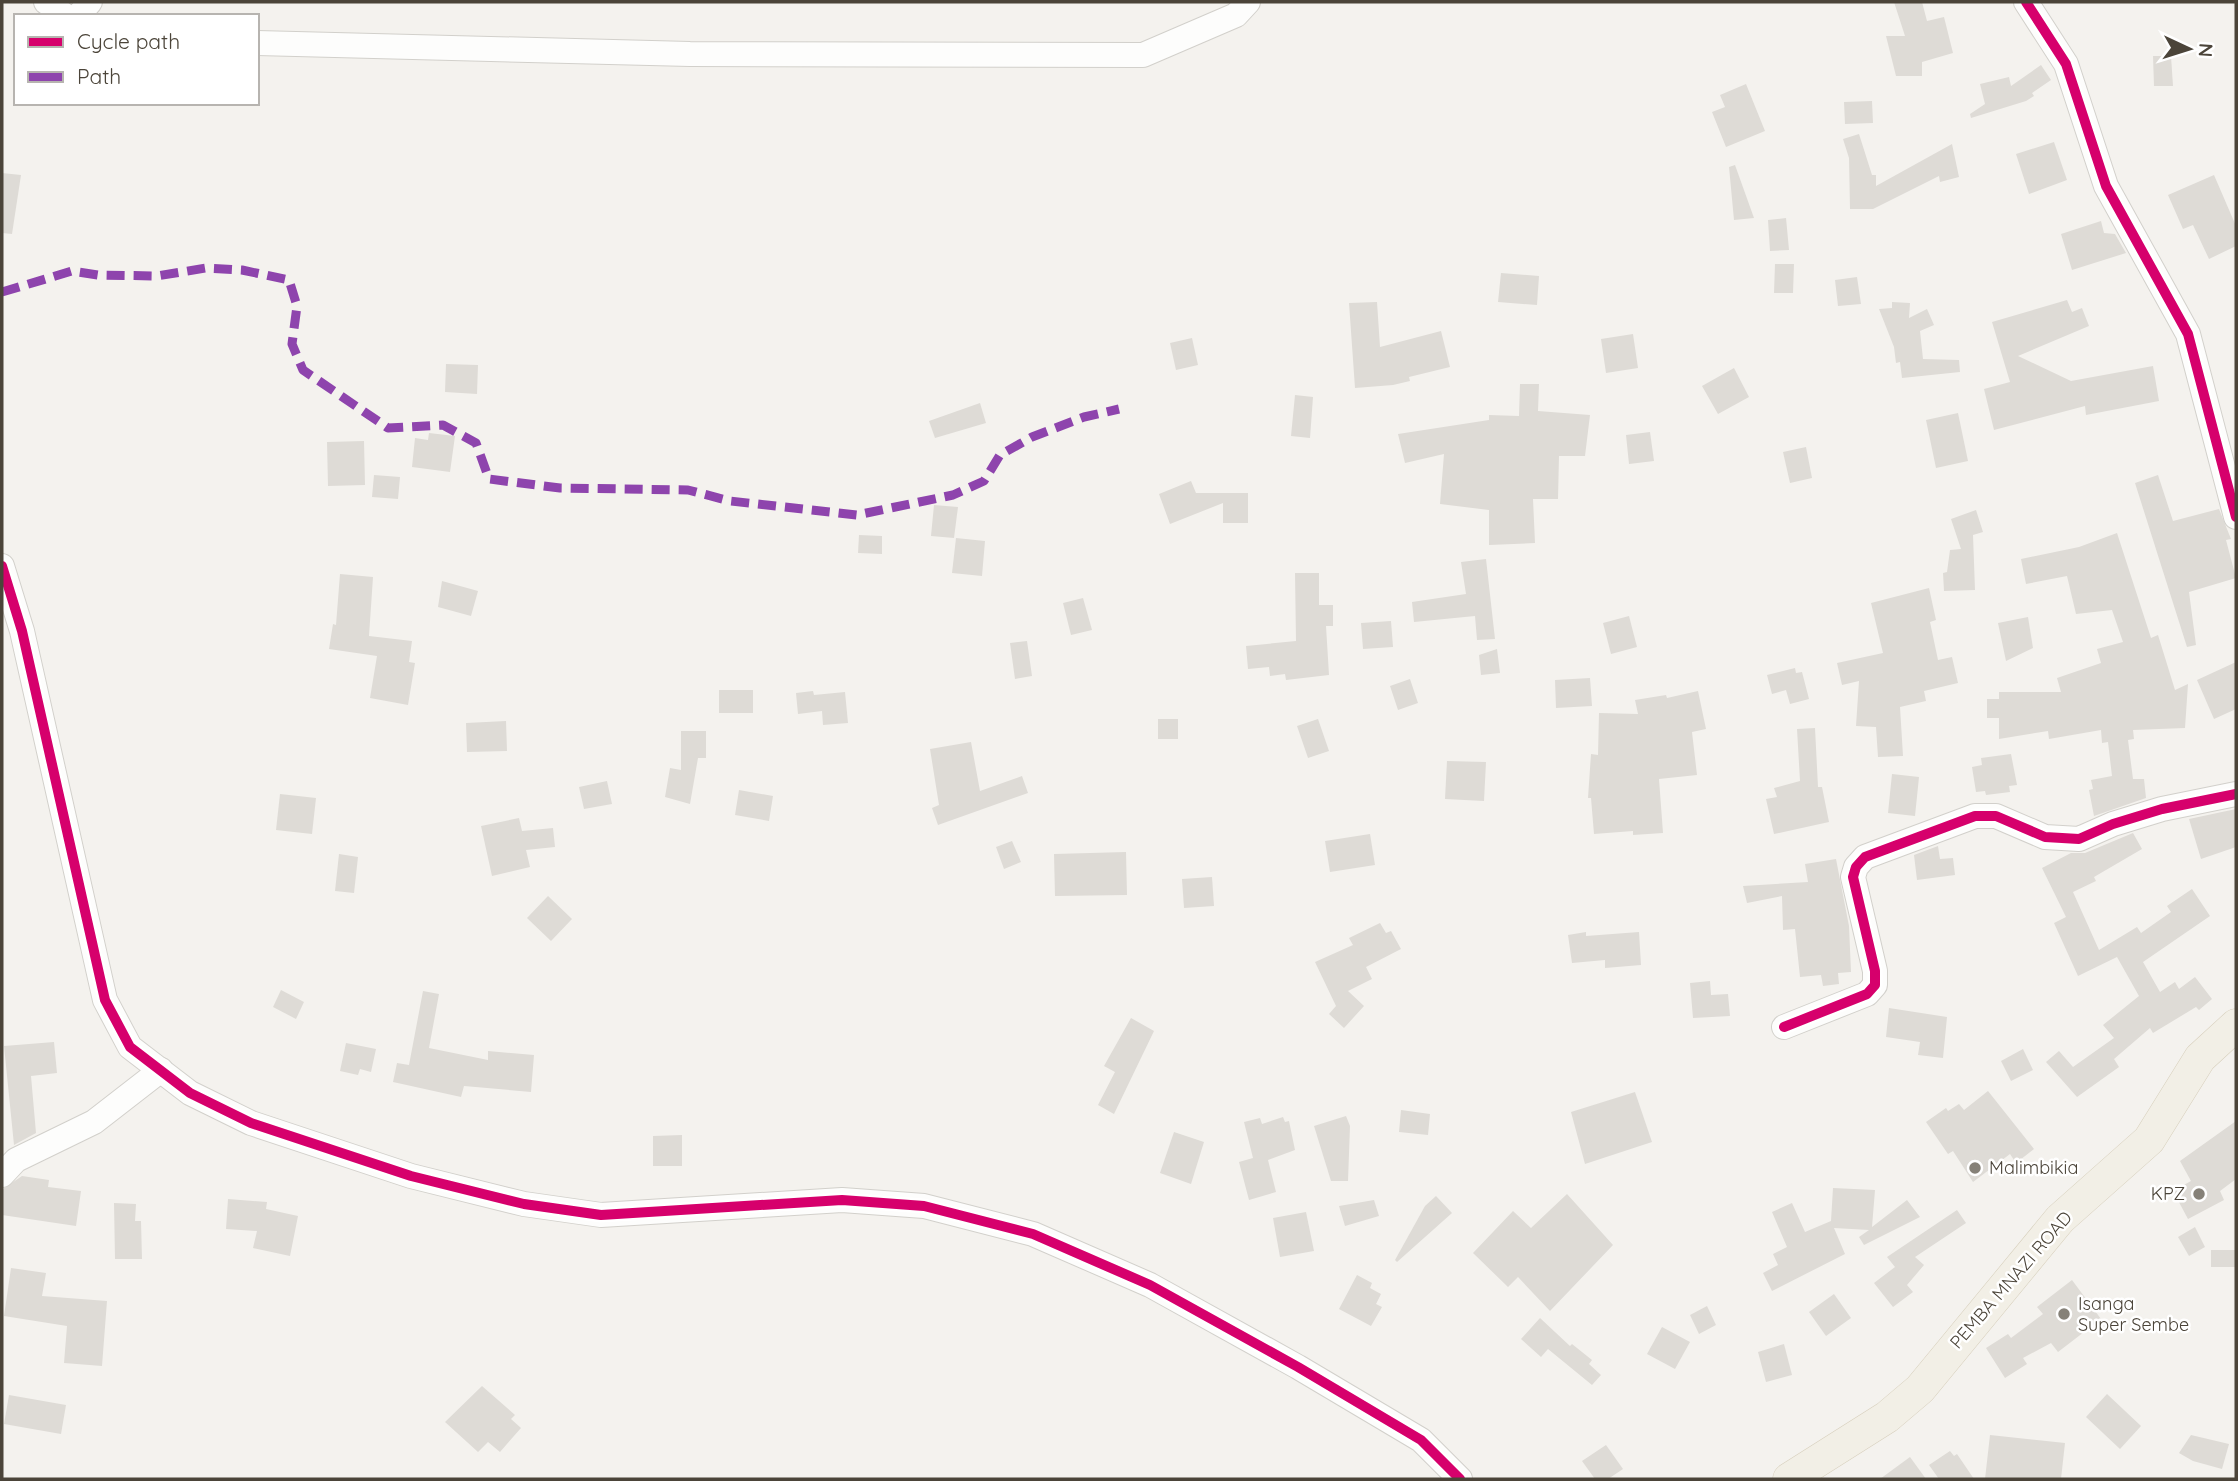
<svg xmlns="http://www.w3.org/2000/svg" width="2238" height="1481" viewBox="0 0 2238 1481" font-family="Quicksand,sans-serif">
<rect width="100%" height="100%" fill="#f4f2ee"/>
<g fill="#dedbd6">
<polygon points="1894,2 1922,2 1927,21 1944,17 1953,53 1922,62 1922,76 1896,76 1886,36 1905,36"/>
<polygon points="2153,56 2171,56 2173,86 2154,86"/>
<polygon points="2041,65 2051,80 2032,93 2034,96 2026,101 1971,118 1970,114 1985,104 1980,84 2009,77 2011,86"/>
<polygon points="1746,84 1765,131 1726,147 1712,112 1725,107 1720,95"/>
<polygon points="1872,101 1873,123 1845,124 1844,102"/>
<polygon points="1859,134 1872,175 1876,175 1876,186 1952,144 1959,177 1940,182 1939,176 1873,209 1850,209 1849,158 1843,139"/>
<polygon points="2054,142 2067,180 2029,194 2016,154"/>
<polygon points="1735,165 1754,218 1734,220 1729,167"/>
<polygon points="2,173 21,175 12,234 2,233"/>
<polygon points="2214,175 2236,226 2236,246 2209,259 2193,225 2183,229 2168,195"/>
<polygon points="1786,218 1789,250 1770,251 1768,220"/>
<polygon points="2101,221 2104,233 2115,234 2126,253 2072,270 2061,234"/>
<polygon points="1775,264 1794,264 1793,293 1774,293"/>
<polygon points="1501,273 1539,276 1537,305 1498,302"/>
<polygon points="1857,277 1861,304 1838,306 1835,280"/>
<polygon points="2067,300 2072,312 2082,308 2089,326 2018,356 2071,381 2153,366 2159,401 2086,415 2085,406 1994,430 1984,389 2010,382 1992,322"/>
<polygon points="1377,302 1380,347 1441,331 1450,367 1409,377 1410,381 1393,385 1355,388 1349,303"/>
<polygon points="1892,302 1910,303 1909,318 1927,309 1934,325 1920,331 1923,359 1959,360 1960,372 1902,378 1900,362 1896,363 1894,347 1879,309 1892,308"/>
<polygon points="1633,334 1638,368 1606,373 1601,339"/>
<polygon points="1192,338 1198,365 1176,370 1170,343"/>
<polygon points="446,364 478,365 477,394 445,392"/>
<polygon points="1734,368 1749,397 1718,414 1702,386"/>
<polygon points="1520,384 1539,384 1538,411 1590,415 1585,456 1559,456 1558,499 1533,499 1535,543 1489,545 1489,510 1440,504 1444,454 1405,463 1398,434 1489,420 1489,415 1519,416"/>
<polygon points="1295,395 1313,397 1310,438 1291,436"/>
<polygon points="980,403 986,423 935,438 929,421"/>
<polygon points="1958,413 1968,461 1936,468 1926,420"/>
<polygon points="1650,432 1654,461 1629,464 1626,435"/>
<polygon points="429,433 455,436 450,472 412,467 415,438 428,440"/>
<polygon points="364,441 365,485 328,486 327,442"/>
<polygon points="1806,447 1812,478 1790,483 1783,452"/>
<polygon points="374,475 400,477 398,499 372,497"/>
<polygon points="2158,475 2173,521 2219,509 2231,539 2226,540 2236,578 2189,592 2196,645 2187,647 2135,483"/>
<polygon points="1191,481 1196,493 1248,493 1248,523 1223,523 1223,503 1170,524 1159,494"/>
<polygon points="934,505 958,507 954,538 931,536"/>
<polygon points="1976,510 1983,532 1973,535 1975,590 1944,591 1943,573 1947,572 1950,550 1961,549 1951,519"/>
<polygon points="2117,533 2151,638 2158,635 2175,690 2188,684 2185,728 2133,730 2134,739 2128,740 2133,779 2144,779 2146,798 2094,816 2089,790 2093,789 2091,780 2112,776 2108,742 2102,743 2101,730 2049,739 2048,731 1999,739 1999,718 1987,718 1987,699 1999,699 1999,692 2061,692 2057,678 2101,663 2097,649 2123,642 2112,610 2076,614 2067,576 2026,584 2021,559 2079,547"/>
<polygon points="859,535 882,536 882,554 858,553"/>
<polygon points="956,538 985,541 982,576 952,573"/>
<polygon points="1486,559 1495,639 1477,640 1475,616 1414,622 1412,602 1466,594 1461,562"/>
<polygon points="1295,573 1319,573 1319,605 1333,605 1333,626 1326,626 1329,675 1286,680 1285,674 1270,676 1269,667 1248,669 1246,646 1296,641"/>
<polygon points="340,574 373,577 369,636 412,641 409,662 415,663 408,705 370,698 377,656 329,649 333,624 336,625"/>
<polygon points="442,581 478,591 471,616 438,607"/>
<polygon points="1929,588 1936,620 1930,622 1938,660 1952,657 1958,683 1924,691 1926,701 1900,707 1903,756 1878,757 1876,727 1856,726 1859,681 1842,685 1837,663 1883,653 1871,603"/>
<polygon points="1083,598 1092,630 1071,635 1063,603"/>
<polygon points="1629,616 1637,647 1611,654 1603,623"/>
<polygon points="2028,617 2033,648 2006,661 1998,623"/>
<polygon points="1391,621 1393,647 1363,649 1361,623"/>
<polygon points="1027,641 1032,676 1015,679 1010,643"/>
<polygon points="1497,649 1500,673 1481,675 1479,655"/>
<polygon points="2236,662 2236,709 2214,719 2197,680"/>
<polygon points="1795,668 1796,673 1802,672 1809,699 1790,704 1786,690 1772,694 1767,675"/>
<polygon points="1590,678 1592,706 1556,708 1555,680"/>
<polygon points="1410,679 1418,703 1398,710 1390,686"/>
<rect x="719" y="690" width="34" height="23"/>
<polygon points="813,691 814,695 845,692 848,723 823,725 822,711 798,714 796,693"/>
<polygon points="1698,691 1706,729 1692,732 1697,775 1659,779 1663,833 1633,835 1633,831 1594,834 1591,798 1588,798 1591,754 1598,755 1599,713 1638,714 1635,700 1666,695 1667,698"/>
<rect x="1158" y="719" width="20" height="20"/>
<polygon points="1318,719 1329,751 1308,758 1297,726"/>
<polygon points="506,721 507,751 467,752 466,723"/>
<polygon points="1815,728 1818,787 1822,787 1829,822 1774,834 1766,799 1777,797 1774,788 1800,781 1797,729"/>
<polygon points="681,731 706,731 706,758 698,758 690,804 665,797 670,768 681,770"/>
<polygon points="971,742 980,791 1022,776 1028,793 938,825 932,808 939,805 930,749"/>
<polygon points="2011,754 2017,785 2009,786 2010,792 1986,795 1985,791 1976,792 1972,767 1982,765 1981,758"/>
<polygon points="1447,761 1486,762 1484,801 1445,799"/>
<polygon points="1892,774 1919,777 1915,816 1888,813"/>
<polygon points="607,781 612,804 584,809 579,787"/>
<polygon points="739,790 773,796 769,821 735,815"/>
<polygon points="280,794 316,798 312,834 276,830"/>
<polygon points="2236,809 2236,847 2201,859 2189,819"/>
<polygon points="519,818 522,831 553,828 555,847 526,850 530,867 492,876 481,826"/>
<polygon points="2133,833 2142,849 2094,877 2096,881 2073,892 2099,950 2137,927 2141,933 2171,912 2167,906 2192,889 2210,916 2143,962 2160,992 2175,982 2179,989 2195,977 2212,999 2199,1010 2196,1007 2153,1033 2150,1028 2114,1059 2119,1067 2077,1097 2046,1062 2059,1051 2073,1067 2114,1038 2103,1025 2139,996 2117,957 2078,976 2054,923 2066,917 2042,868 2071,853 2085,853"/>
<polygon points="1370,834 1375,865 1330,872 1325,841"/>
<polygon points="1012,841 1021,862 1004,869 996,847"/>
<polygon points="1938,846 1940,859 1953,858 1955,875 1917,880 1914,855"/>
<polygon points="1126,852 1127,895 1055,896 1054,854"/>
<polygon points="339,854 358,857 354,893 335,891"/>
<polygon points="1836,859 1849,926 1851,972 1838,973 1839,984 1823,986 1821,975 1800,977 1795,929 1783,930 1782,896 1747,903 1743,886 1808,882 1805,864"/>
<polygon points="1212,877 1214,906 1184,908 1182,879"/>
<polygon points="548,896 572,919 551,941 527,918"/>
<polygon points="1380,923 1386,933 1391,931 1401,949 1366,967 1372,979 1348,991 1364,1006 1344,1028 1329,1014 1336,1006 1315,962 1353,945 1349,938"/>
<polygon points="1586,932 1586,936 1639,932 1641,965 1605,968 1605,960 1572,963 1568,935"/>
<polygon points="1710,981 1711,995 1728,994 1730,1016 1693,1018 1690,983"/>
<polygon points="281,990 304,1002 296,1019 273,1007"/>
<polygon points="423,991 439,994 429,1048 488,1060 488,1051 534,1055 531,1092 464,1086 461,1097 393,1082 397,1063 409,1065"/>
<polygon points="1889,1008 1947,1017 1943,1058 1918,1055 1920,1042 1886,1037"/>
<polygon points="1131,1018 1154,1031 1114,1114 1098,1105 1115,1072 1104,1066"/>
<polygon points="54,1042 57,1073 31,1076 36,1133 14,1145 4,1046"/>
<polygon points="346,1043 376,1049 371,1072 360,1069 358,1075 340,1071"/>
<polygon points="2023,1049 2033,1070 2011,1081 2001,1061"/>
<polygon points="1988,1091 2034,1149 2016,1163 2010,1154 1973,1182 1953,1151 1948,1154 1926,1122 1946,1108 1948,1111 1959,1104 1964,1110"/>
<polygon points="1635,1092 1652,1142 1585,1164 1571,1112"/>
<polygon points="1401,1110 1430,1114 1428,1135 1399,1132"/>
<polygon points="1346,1116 1350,1126 1348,1181 1331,1181 1314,1126"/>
<polygon points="1283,1117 1285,1122 1289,1121 1295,1150 1268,1160 1276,1192 1249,1200 1239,1162 1253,1158 1244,1122 1260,1118 1262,1124"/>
<polygon points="2236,1121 2236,1179 2220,1191 2224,1200 2188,1219 2173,1191 2191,1181 2180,1161"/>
<polygon points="1174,1132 1204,1142 1191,1184 1160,1173"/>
<polygon points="682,1135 682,1166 653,1166 653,1136"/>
<polygon points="22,1176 49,1180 48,1187 81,1191 76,1226 2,1215 3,1189"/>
<polygon points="1833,1188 1875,1190 1872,1227 1907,1200 1920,1217 1864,1245 1859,1237 1869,1230 1834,1228 1845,1254 1772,1291 1763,1273 1778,1265 1773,1254 1787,1247 1772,1212 1792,1203 1805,1232 1831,1221"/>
<polygon points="1567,1194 1613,1245 1550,1311 1518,1277 1508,1287 1473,1253 1513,1211 1531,1228"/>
<polygon points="1436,1196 1452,1213 1397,1262 1395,1260 1425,1206"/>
<polygon points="228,1199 267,1202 266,1209 298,1216 290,1256 253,1248 257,1231 226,1229"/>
<polygon points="1374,1200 1379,1216 1345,1226 1339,1206"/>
<polygon points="114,1203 136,1204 135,1221 141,1221 142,1259 115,1259"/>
<polygon points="1957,1210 1966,1223 1915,1257 1924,1265 1907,1285 1913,1292 1893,1307 1874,1283 1895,1267 1887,1257"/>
<polygon points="1306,1212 1314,1251 1280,1257 1273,1218"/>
<polygon points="2195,1227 2205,1247 2189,1256 2178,1237"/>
<rect x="2211" y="1250" width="24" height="17"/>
<polygon points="11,1268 46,1273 42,1296 107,1301 102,1366 64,1363 67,1326 4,1316"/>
<polygon points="1357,1275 1372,1283 1370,1288 1381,1294 1376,1304 1382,1307 1371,1326 1339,1309"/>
<polygon points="2072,1280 2101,1319 2058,1352 2051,1343 2023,1358 2027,1364 2005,1378 1986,1348 2008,1334 2011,1338 2043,1314 2037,1307"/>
<polygon points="1834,1294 1851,1318 1826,1336 1809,1312"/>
<polygon points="1707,1306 1716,1325 1699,1334 1690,1315"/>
<polygon points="1540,1318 1570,1346 1572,1344 1592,1360 1589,1364 1601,1375 1592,1385 1548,1349 1541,1357 1521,1339"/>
<polygon points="1662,1327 1690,1342 1675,1369 1647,1354"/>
<polygon points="1784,1344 1792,1375 1766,1382 1758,1352"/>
<polygon points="482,1386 515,1415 511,1419 521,1428 500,1452 488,1442 478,1452 445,1422"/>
<polygon points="2107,1394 2141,1426 2120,1449 2086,1417"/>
<polygon points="9,1395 66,1405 61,1434 4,1424"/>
<polygon points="1990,1435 2065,1443 2061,1479 1985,1479"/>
<polygon points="2191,1435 2229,1444 2222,1469 2193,1461 2179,1453"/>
<polygon points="1606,1445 1623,1469 1608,1479 1595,1479 1582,1461"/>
<polygon points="1950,1451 1954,1456 1957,1454 1974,1479 1939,1479 1929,1465"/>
<polygon points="1910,1457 1926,1479 1880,1479"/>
</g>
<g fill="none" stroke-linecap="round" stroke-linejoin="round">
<defs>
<g id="minor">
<polyline points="46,2 66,16"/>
<polyline points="2026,2 2066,64 2106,186 2188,334 2236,517"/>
<polyline points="78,16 90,2"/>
<polyline points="257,43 690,54 1143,55 1236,15 1248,2"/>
<polyline points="2,566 22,631 105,1000 130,1047 190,1093 251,1123 411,1176 524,1204 601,1215 842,1200 924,1206 1033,1234 1150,1285 1298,1367 1421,1440 1460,1479"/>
<polyline points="1784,1027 1867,994 1875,985 1875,971 1853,877 1856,867 1865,857 1975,816 1996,816 2045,837 2079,839 2113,824 2162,809 2236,794"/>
<polyline points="2,1175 16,1160 94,1122 161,1070"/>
</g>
<polyline id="major" points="1789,1479 1887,1417 1920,1389 2060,1219 2149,1140 2200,1058 2236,1025"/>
</defs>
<use href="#minor" stroke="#d2d0cb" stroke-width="26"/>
<use href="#major" stroke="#d6cebb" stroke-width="33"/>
<use href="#minor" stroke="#fdfdfc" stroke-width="24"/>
<use href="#major" stroke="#f2efe6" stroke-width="32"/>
<polyline stroke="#8e44ad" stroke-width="9" stroke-dasharray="18 9" stroke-linecap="butt" points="2,292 72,271 98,275 157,276 206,268 242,270 289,280 297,306 292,344 303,370 388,428 443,425 476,443 489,479 560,488 688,490 730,501 857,515 953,495 984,481 1000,455 1032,437 1084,417 1119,409"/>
<defs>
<g id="cycleway">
<polyline points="2026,2 2066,64 2106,186 2188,334 2236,517"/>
<polyline points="2,566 22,631 105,1000 130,1047 190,1093 251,1123 411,1176 524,1204 601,1215 842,1200 924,1206 1033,1234 1150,1285 1298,1367 1421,1440 1460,1479"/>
<polyline points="1784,1027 1867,994 1875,985 1875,971 1853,877 1856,867 1865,857 1975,816 1996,816 2045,837 2079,839 2113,824 2162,809 2236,794"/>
</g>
</defs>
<use href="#cycleway" stroke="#fff" stroke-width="15"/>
<use href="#cycleway" stroke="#d6006c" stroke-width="10"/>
</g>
<g fill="#868178" stroke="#fff" stroke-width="2.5">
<circle cx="1975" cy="1168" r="7"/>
<circle cx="2199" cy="1194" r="7"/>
<circle cx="2064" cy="1314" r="7"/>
</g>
<g text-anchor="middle" stroke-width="5" stroke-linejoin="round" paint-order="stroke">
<g font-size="18" fill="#4b4439" stroke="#fff" text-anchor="start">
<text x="1989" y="1174">Malimbikia</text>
<text x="2185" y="1200" text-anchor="end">KPZ</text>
<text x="2078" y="1310">Isanga<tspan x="2078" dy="21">Super Sembe</tspan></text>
</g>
<g font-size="18" fill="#4b4439" stroke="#fff">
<text transform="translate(2011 1280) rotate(-49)" y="6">PEMBA MNAZI ROAD</text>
</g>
</g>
<rect width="2238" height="1481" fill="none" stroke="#4b4439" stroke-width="7"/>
<rect x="14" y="14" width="245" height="91" fill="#ffffff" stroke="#b7b4b0" stroke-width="2"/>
<rect x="28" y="37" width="35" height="10" fill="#d6006c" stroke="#b7b4b0" stroke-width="2"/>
<text x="77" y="49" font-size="21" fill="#4b4439">Cycle path</text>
<rect x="28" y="72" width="35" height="10" fill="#8e44ad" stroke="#b7b4b0" stroke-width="2"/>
<text x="77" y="84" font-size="21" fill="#4b4439">Path</text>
<g transform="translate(2189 49) rotate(94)" stroke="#ffffff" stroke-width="5" paint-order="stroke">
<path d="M0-5L12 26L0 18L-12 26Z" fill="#4b4439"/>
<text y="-10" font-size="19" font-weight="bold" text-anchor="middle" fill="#4b4439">N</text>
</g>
</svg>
